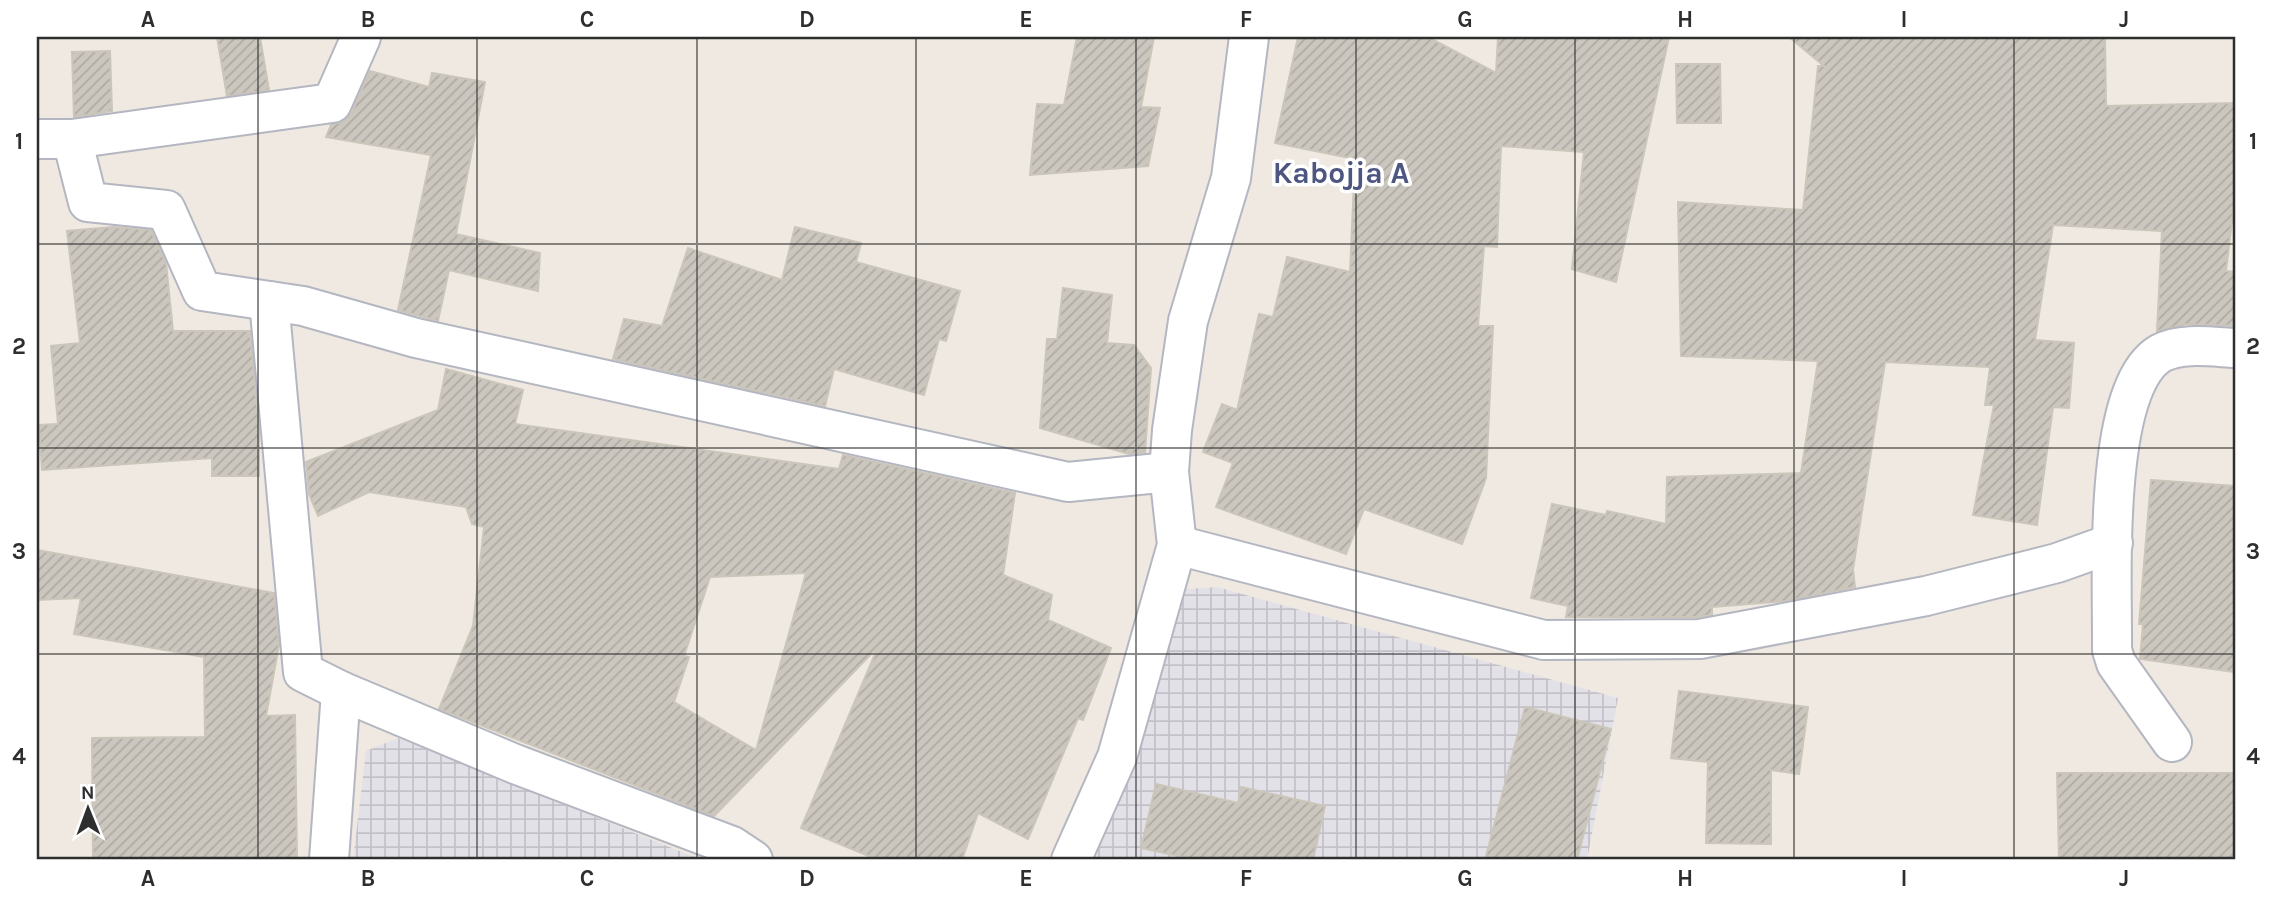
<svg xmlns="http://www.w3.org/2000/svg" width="2272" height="897" viewBox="0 0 2272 897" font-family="Karla,sans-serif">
<defs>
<pattern id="industrial-grid" width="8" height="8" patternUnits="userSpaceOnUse" patternTransform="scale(1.75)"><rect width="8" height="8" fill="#e3e1e8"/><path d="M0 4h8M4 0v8" fill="none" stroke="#c3c1c7"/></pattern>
<pattern id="building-hatch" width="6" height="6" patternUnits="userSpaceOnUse" patternTransform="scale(1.75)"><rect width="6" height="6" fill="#cbc7bf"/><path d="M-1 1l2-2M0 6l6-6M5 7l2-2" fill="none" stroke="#afaba4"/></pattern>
</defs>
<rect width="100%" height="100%" fill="#efe9e1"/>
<g fill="url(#industrial-grid)">
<polygon points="1217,587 1618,698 1587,860 1050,860 1175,590"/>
<polygon points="398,738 702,860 353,860 366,751"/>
</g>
<g fill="url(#building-hatch)" stroke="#cbc5ba" stroke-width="2" fill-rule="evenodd">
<polygon points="217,37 260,37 269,90 227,96"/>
<polygon points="1077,37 1154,37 1141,107 1160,108 1148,166 1030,175 1037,104 1064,105"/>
<polygon points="1298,37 1428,37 1496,73 1498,37 1669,37 1616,282 1572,269 1584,152 1501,146 1497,247 1484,246 1478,326 1493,326 1486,478 1462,544 1364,509 1346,554 1216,507 1233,463 1203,452 1222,404 1237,410 1259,314 1273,317 1287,257 1350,272 1355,159 1275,143"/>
<polygon points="1789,37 2105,37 2106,106 2235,103 2235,196 2226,271 2235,272 2235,326 2187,324 2157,331 2162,231 2053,225 2035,340 2074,343 2069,408 2053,407 2037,525 1973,515 1994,405 1985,405 1990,367 1885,362 1853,569 1855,587 1785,601 1712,607 1712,615 1698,617 1566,617 1568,606 1531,598 1552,504 1606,515 1607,511 1666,524 1667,477 1801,473 1818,361 1681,356 1678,202 1803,210 1818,66 1824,66"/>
<polygon points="110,51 112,111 74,117 72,52"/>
<polygon points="1676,64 1720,64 1721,123 1677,123"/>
<polygon points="370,71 429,87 432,73 485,82 456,234 540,253 538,291 449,270 438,321 398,310 431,155 326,137 331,125 345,121 352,112"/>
<polygon points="113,227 151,230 166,263 173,331 250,331 259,428 259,476 212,476 212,458 42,470 39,425 58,424 51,346 80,343 67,231"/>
<polygon points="795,227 861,243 856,262 960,291 946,341 939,339 924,395 834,369 825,406 613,359 624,319 662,326 688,248 782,280"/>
<polygon points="1063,288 1112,295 1107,343 1134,345 1151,368 1145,452 1129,454 1040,428 1047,339 1057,339"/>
<path d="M446,369L523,390L515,424L839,469L843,455L1015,493L1003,575L1052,595L1048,620L1111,648L1083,720L1078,718L1028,839L978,813L962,860H878L801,828L878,647L714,816L439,709L473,626L484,527L472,524L466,507L369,492L318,516L309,494L306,462L438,410ZM806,573L756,750L674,702L689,657L684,656L710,577Z"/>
<polygon points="2151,480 2235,486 2235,672 2140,659 2143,624 2139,624"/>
<polygon points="37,550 274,593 279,645 266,716 295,715 297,860 93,860 92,738 205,737 204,657 74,634 81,598 37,600"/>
<polygon points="1679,691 1808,707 1799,774 1771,770 1771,844 1706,843 1708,762 1671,758"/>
<polygon points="1525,707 1611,729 1577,860 1485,860"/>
<polygon points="2057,773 2235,773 2235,860 2059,860"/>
<polygon points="1156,784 1238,803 1241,787 1325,806 1313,860 1196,860 1141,848"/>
</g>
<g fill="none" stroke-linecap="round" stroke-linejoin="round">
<defs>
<g id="minor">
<polyline points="37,139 72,139 88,202 166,210 202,291 303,306 416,338 1068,482 1169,472"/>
<polyline points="72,139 332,103 361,37"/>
<polyline points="269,301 303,672 341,691 329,860"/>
<polyline points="1177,545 1544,640 1700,639 1926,596 2057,563 2113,543"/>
<polyline points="341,691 515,764 732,846 753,860"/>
<path d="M2172,742L2116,663L2112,650C2113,586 2101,387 2161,353C2182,342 2213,347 2235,348"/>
<polyline points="1071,860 1117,757 1177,545 1169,472 1172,430 1188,321 1231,178 1249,37"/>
</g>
</defs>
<use href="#minor" stroke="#b4b7c1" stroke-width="42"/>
<use href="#minor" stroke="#fff" stroke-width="38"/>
</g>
<path fill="none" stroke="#2e2e2e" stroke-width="2" stroke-opacity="0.55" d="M258,37V860M477,37V860M697,37V860M916,37V860M1136,37V860M1356,37V860M1575,37V860M1794,37V860M2014,37V860M37,244H2235M37,448H2235M37,654H2235"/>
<g text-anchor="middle" stroke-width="7" stroke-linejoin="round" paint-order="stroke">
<g font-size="30" font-weight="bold" fill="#4d5680" stroke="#fff">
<text x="1341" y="183">Kabojja A</text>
</g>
</g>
<rect width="2272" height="897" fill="none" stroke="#ffffff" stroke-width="77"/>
<g transform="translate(88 809) rotate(359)" stroke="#ffffff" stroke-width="5" paint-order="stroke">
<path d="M0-5L12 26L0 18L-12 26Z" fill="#2e2e2e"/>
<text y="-10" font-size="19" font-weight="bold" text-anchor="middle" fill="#2e2e2e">N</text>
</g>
<rect x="38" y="38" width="2196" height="820" fill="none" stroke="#2e2e2e" stroke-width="2.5"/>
<g font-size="23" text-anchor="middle" font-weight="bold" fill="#2e2e2e">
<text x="148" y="27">A</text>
<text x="368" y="27">B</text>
<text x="587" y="27">C</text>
<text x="807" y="27">D</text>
<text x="1026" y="27">E</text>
<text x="1246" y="27">F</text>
<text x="1465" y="27">G</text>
<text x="1685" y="27">H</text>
<text x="1904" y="27">I</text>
<text x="2124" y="27">J</text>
<text x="19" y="149">1</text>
<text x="2253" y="149">1</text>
<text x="19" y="354">2</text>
<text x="2253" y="354">2</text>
<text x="19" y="559">3</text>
<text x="2253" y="559">3</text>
<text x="19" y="764">4</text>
<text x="2253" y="764">4</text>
<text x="148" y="886">A</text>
<text x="368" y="886">B</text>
<text x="587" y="886">C</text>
<text x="807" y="886">D</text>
<text x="1026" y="886">E</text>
<text x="1246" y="886">F</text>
<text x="1465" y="886">G</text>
<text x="1685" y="886">H</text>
<text x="1904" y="886">I</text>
<text x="2124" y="886">J</text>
</g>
</svg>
